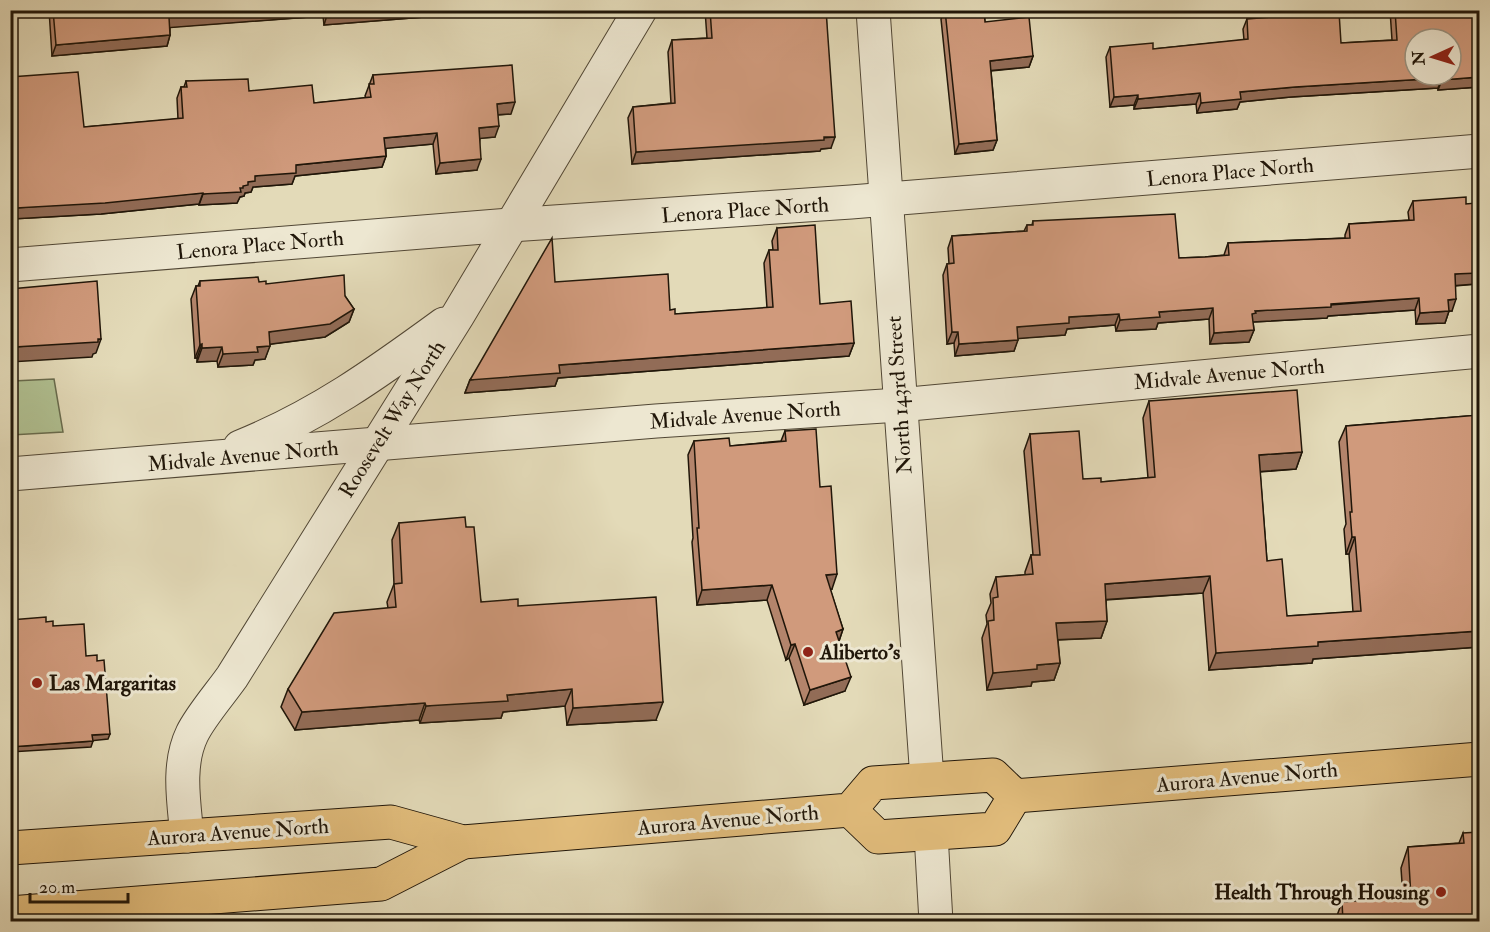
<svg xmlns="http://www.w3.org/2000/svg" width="1490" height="932" viewBox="0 0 1490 932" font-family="'IM FELL Double Pica',serif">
<rect width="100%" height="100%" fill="#e3dab8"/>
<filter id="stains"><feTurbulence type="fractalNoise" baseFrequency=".00333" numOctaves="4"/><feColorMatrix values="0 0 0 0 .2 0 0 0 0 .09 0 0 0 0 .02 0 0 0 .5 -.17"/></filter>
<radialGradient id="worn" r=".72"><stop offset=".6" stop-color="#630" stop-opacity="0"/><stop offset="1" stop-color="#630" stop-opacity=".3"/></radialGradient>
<polygon fill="#b0c091" stroke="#686b4d" stroke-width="1.5" points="54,379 63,432 11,435 10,398 12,398 13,381"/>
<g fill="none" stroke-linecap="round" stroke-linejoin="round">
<defs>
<g id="minor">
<polyline points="873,10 927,779"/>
<polyline points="10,265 510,225 851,202 1480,151"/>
<path d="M240,447C317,416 377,373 444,324"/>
<polyline points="10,474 656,421 899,405 1480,351"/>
<polyline points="931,834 936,922"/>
<path d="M187,836C184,803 177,765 192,734C200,717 220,694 232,677L458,315L640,10"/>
</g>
<g id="highway">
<polyline points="850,810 878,837 995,829 1015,796"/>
<polyline points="10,848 391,822 463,842 850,810 873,783 993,775 1015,796 1480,759"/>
<polyline points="10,913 381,884 463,842"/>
</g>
</defs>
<use href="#minor" stroke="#514735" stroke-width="35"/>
<use href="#highway" stroke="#201609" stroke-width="35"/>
<use href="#minor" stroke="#ede7d1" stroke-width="33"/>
<use href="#highway" stroke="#e2bd7c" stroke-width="33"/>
</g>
<g fill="#b3846b" stroke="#201609" stroke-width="1.5">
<polygon points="49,10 463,10 462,14 324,25 323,16 170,27 170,35 167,46 52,56"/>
<polygon points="705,10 826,10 831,148 821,149 820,151 632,164 628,118 633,107 671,103 668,52 672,40 707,38"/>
<polygon points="945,10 984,10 985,22 1033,56 1029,67 991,71 997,140 993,150 955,154 941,19"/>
<polygon points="1390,10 1479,10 1479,87 1438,90 1438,88 1291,97 1240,102 1237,109 1197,113 1196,104 1134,109 1134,105 1110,107 1106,57 1110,47 1153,49 1244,40 1243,29 1247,19 1341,43 1392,40"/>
<polygon points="373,75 511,114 498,115 495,137 480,138 477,170 436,174 433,144 386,148 386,156 382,167 295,176 292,184 253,187 251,192 245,193 244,196 240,197 237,203 199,205 199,204 101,214 12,219 10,194 10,77 84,127 178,119 177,98 181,87 184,87 186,81 249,91 314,103 366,98 365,96"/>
<polygon points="1413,201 1479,205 1479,280 1478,280 1476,284 1455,286 1452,311 1449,311 1445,323 1416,324 1415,310 1328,316 1327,318 1253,322 1254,330 1249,342 1210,344 1209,319 1158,323 1156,329 1116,331 1115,325 1067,329 1065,335 1018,338 1014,351 955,356 954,343 947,344 943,275 947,264 949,264 948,248 952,236 1024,231 1027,225 1032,225 1033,221 1179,258 1205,257 1224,255 1228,243 1345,238 1345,235 1349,224 1409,220 1408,212"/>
<polygon points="777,228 820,304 854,343 849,356 558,378 555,386 465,393 470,380 555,282 670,310 675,314 767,308 764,263 769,250 773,250 772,241"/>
<polygon points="200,281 259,282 266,284 345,296 354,309 349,322 325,337 270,344 265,359 255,360 253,365 218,367 217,361 197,362 197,358 195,358 191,299 196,286 198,286"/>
<polygon points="1149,401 1302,452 1296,469 1260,472 1267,561 1287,616 1353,612 1349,554 1346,554 1344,529 1346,524 1339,442 1346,426 1479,415 1479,647 1313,659 1312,663 1209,670 1203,593 1106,600 1107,621 1101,638 1058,640 1060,663 1054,680 1032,682 1031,686 987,690 982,638 987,624 986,615 991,603 990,594 996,577 1025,575 1025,572 1031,555 1033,555 1024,451 1030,434 1083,479 1101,482 1148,478 1143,418"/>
<polygon points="785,431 820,487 832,589 830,589 843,629 839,641 845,691 804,705 789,658 786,660 767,600 697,605 692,542 693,538 688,455 694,441 730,446 781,441"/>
<polygon points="399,523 466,527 481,602 518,606 656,720 567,725 565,706 503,712 501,718 420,723 419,720 295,730 281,707 288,689 388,608 387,602 394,584 392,540"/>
<polygon points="1463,833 1479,921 1335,921 1342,902 1403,897 1401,868 1408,847 1459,843"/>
</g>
<g fill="#926c57" stroke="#201609" stroke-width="1.5">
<polygon points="262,10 325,10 323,16 165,28 169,17"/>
<polygon points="381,10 463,10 462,14 324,25 327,15"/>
<polygon points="170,35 167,46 52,56 56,45"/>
<polygon points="1033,56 1029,67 986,71 990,61"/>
<polygon points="1479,77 1479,87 1438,90 1442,80"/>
<polygon points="1442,78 1438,88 1291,97 1240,102 1237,109 1197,113 1201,103 1240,92 1295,87"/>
<polygon points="1200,93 1196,104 1134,109 1138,99"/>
<polygon points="1138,95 1134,105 1110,107 1114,97"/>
<polygon points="515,102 511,114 493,115 497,104"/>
<polygon points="499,126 495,137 475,139 479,128"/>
<polygon points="437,133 433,144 380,149 384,138"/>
<polygon points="835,137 831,148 821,149 820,151 632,164 636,152"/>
<polygon points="997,140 993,150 955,154 959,144"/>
<polygon points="386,156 382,167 295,176 292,184 253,187 251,192 245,193 244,196 240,197 237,203 199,205 203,194 243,186 255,176 296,165"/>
<polygon points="481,159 477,170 436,174 440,163"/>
<polygon points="203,193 199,204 101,214 12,219 16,208"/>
<polygon points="1479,270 1479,280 1478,280 1476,284 1450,286 1455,274"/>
<polygon points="1419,298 1415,310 1328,316 1327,318 1252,322 1252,314 1255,311"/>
<polygon points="1456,299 1452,311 1444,311 1448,300"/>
<polygon points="1213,308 1209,319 1158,323 1156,329 1116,331 1120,320 1159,312"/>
<polygon points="354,309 349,322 325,337 264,345 269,332"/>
<polygon points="1449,311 1445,323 1416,324 1420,313"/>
<polygon points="1119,314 1115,325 1067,329 1065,335 1013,339 1017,327 1069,317"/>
<polygon points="1254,330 1249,342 1210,344 1214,333"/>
<polygon points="952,332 958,332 954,343 947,344"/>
<polygon points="101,339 96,353 93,354 92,357 10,362 15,347"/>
<polygon points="1018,340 1014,351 955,356 959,344"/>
<polygon points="854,343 849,356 558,378 555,386 465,393 470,380 559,365"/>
<polygon points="202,344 197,358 195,358 200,345"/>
<polygon points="270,346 265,359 255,360 253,365 218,367 223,354 257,347"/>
<polygon points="222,347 217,361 197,362 202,348"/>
<polygon points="17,378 11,393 10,393 10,379"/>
<polygon points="1302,452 1296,469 1253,472 1259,455"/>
<polygon points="1352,537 1355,537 1349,554 1346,554"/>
<polygon points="837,574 832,589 821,590 826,575"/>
<polygon points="1210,576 1203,593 1099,600 1105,584"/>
<polygon points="772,585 767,600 697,605 702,590"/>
<polygon points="1107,621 1101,638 1050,640 1056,623"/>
<polygon points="843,629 838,644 836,632"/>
<polygon points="1479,631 1479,647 1313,659 1312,663 1209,670 1216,653 1318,642"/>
<polygon points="795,644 789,658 786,660 791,645"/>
<polygon points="1060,663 1054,680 1032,682 1031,686 987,690 993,673 1037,665"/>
<polygon points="851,677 845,691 804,705 810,690"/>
<polygon points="572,689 565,706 503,712 501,718 420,723 426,706 507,695"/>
<polygon points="663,702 656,720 567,725 573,708"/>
<polygon points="425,703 419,720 295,730 302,712"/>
<polygon points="110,734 108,739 90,741 92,735"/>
<polygon points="93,741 91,747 10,752 10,747"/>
</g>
<g fill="#d09a7c" stroke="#201609" stroke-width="1.5" fill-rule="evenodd">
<polygon points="53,10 262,10 169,17 170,35 56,45"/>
<polygon points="327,10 381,10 327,15"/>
<polygon points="710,10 826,10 835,137 824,137 824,140 636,152 633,107 675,103 672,40 712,38"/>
<polygon points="945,10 984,10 985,22 1029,17 1033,56 990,61 997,140 959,144"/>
<path d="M1395,10H1479V77L1442,80V78L1295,87L1240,92L1241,99L1201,103L1200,93L1138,99V95L1114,97L1110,47L1153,43V49L1248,39L1247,19L1339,12L1341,43L1397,40ZM1415,39H1451V75H1415Z"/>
<polygon points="512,65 515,102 497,104 499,126 479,128 481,159 440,163 437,133 384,138 386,156 296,165 296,173 255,176 255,181 248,182 248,185 243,186 243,188 240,188 241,192 203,194 203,193 105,203 16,208 12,154 10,154 10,77 78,72 84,127 183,118 181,87 187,87 186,81 248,79 249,91 312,85 314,103 371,97 369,84 374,84 373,75"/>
<polygon points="1466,197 1466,204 1476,203 1476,205 1479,205 1479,273 1455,274 1456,299 1448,300 1449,311 1420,313 1419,298 1331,304 1331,307 1255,311 1256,313 1252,314 1254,330 1214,333 1213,308 1159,312 1160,317 1120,320 1119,314 1069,317 1069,323 1017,327 1018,340 959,344 958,332 952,332 947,264 954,263 952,236 1027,231 1027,225 1033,225 1033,221 1175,214 1179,258 1205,257 1229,255 1228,243 1350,238 1349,224 1414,220 1413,201"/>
<polygon points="815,225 820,304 851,301 854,343 559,365 560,373 470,380 552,238 555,282 668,274 670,310 675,309 675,314 773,307 769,250 778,250 777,228"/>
<polygon points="344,275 345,296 354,309 330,324 269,332 270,346 257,347 258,352 223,354 222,347 202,348 202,344 200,345 196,286 200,286 200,281 258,277 259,282 266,281 266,284"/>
<polygon points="97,281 101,339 98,339 98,342 15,347 17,378 10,379 10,289"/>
<polygon points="1297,390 1302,452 1259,455 1267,561 1282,559 1287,616 1361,611 1355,537 1352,537 1350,512 1352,512 1346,426 1479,415 1479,631 1318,642 1318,646 1216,653 1210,576 1105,584 1107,621 1056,623 1060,663 1037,665 1037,669 993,673 988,621 994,620 993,598 998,597 996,577 1033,574 1031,555 1040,555 1030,434 1079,431 1083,479 1101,478 1101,482 1155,477 1149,401"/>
<polygon points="816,429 820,487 831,486 837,574 826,575 843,629 836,632 851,677 810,690 795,644 791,645 772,585 702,590 697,528 699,528 694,441 729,438 730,446 786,441 785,431"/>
<polygon points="465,517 466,527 474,527 481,602 518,599 518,606 656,597 663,702 573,708 572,689 507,695 508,701 426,706 425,703 302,712 288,689 334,613 396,607 394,584 402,583 399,523"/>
<polygon points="46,617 46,622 53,621 53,626 84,624 86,656 97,655 97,661 104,660 110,734 92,735 93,741 10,747 10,620"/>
<polygon points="1479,832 1479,921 1343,921 1342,902 1411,897 1408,847 1464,843 1463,833"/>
</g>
<g fill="#8f2418" stroke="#ede7d1" stroke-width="2">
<circle cx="808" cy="652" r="6"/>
<circle cx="37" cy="683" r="6"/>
<circle cx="1441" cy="892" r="6"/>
</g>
<g text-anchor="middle" stroke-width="6" stroke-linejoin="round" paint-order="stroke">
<g font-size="21" fill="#201609" stroke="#ede7d1">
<text transform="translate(1230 172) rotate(-5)" y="7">Lenora Place North</text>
<text transform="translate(745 210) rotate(-4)" y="7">Lenora Place North</text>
<text transform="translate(260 245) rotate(-5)" y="7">Lenora Place North</text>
<text transform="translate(1229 374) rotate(-5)" y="7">Midvale Avenue North</text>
<text transform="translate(899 395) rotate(-94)" y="7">North 143rd Street</text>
<text transform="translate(745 415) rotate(-4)" y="7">Midvale Avenue North</text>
<text transform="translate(392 419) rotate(-58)" y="7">Roosevelt Way North</text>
<text transform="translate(243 456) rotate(-5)" y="7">Midvale Avenue North</text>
<text transform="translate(1247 777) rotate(-5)" y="7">Aurora Avenue North</text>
<text transform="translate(728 820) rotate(-5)" y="7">Aurora Avenue North</text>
<text transform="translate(238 832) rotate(-4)" y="7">Aurora Avenue North</text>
</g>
<g font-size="21" font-weight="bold" fill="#201609" stroke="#ede7d1" text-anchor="start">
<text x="820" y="659">Aliberto's</text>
<text x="49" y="690">Las Margaritas</text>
<text x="1429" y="899" text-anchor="end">Health Through Housing</text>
</g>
</g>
<rect width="1490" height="932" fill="none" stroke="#e3dab8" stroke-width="36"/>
<rect x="12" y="12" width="1466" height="908" fill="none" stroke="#201609" stroke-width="3"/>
<rect x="18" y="18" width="1454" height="896" fill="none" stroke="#201609" stroke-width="1.5"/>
<g transform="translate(1433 57) rotate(266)"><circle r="28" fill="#ede7d1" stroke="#9b9381" stroke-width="1.5"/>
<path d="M0-4.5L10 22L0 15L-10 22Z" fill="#8f2418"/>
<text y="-9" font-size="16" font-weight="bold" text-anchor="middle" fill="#201609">N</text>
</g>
<path d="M30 893v9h98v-9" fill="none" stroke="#201609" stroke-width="3"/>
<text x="39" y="893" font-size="18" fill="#201609" stroke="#ede7d1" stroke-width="4.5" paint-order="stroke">20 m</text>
<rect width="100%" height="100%" filter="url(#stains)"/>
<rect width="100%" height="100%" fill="url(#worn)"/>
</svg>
